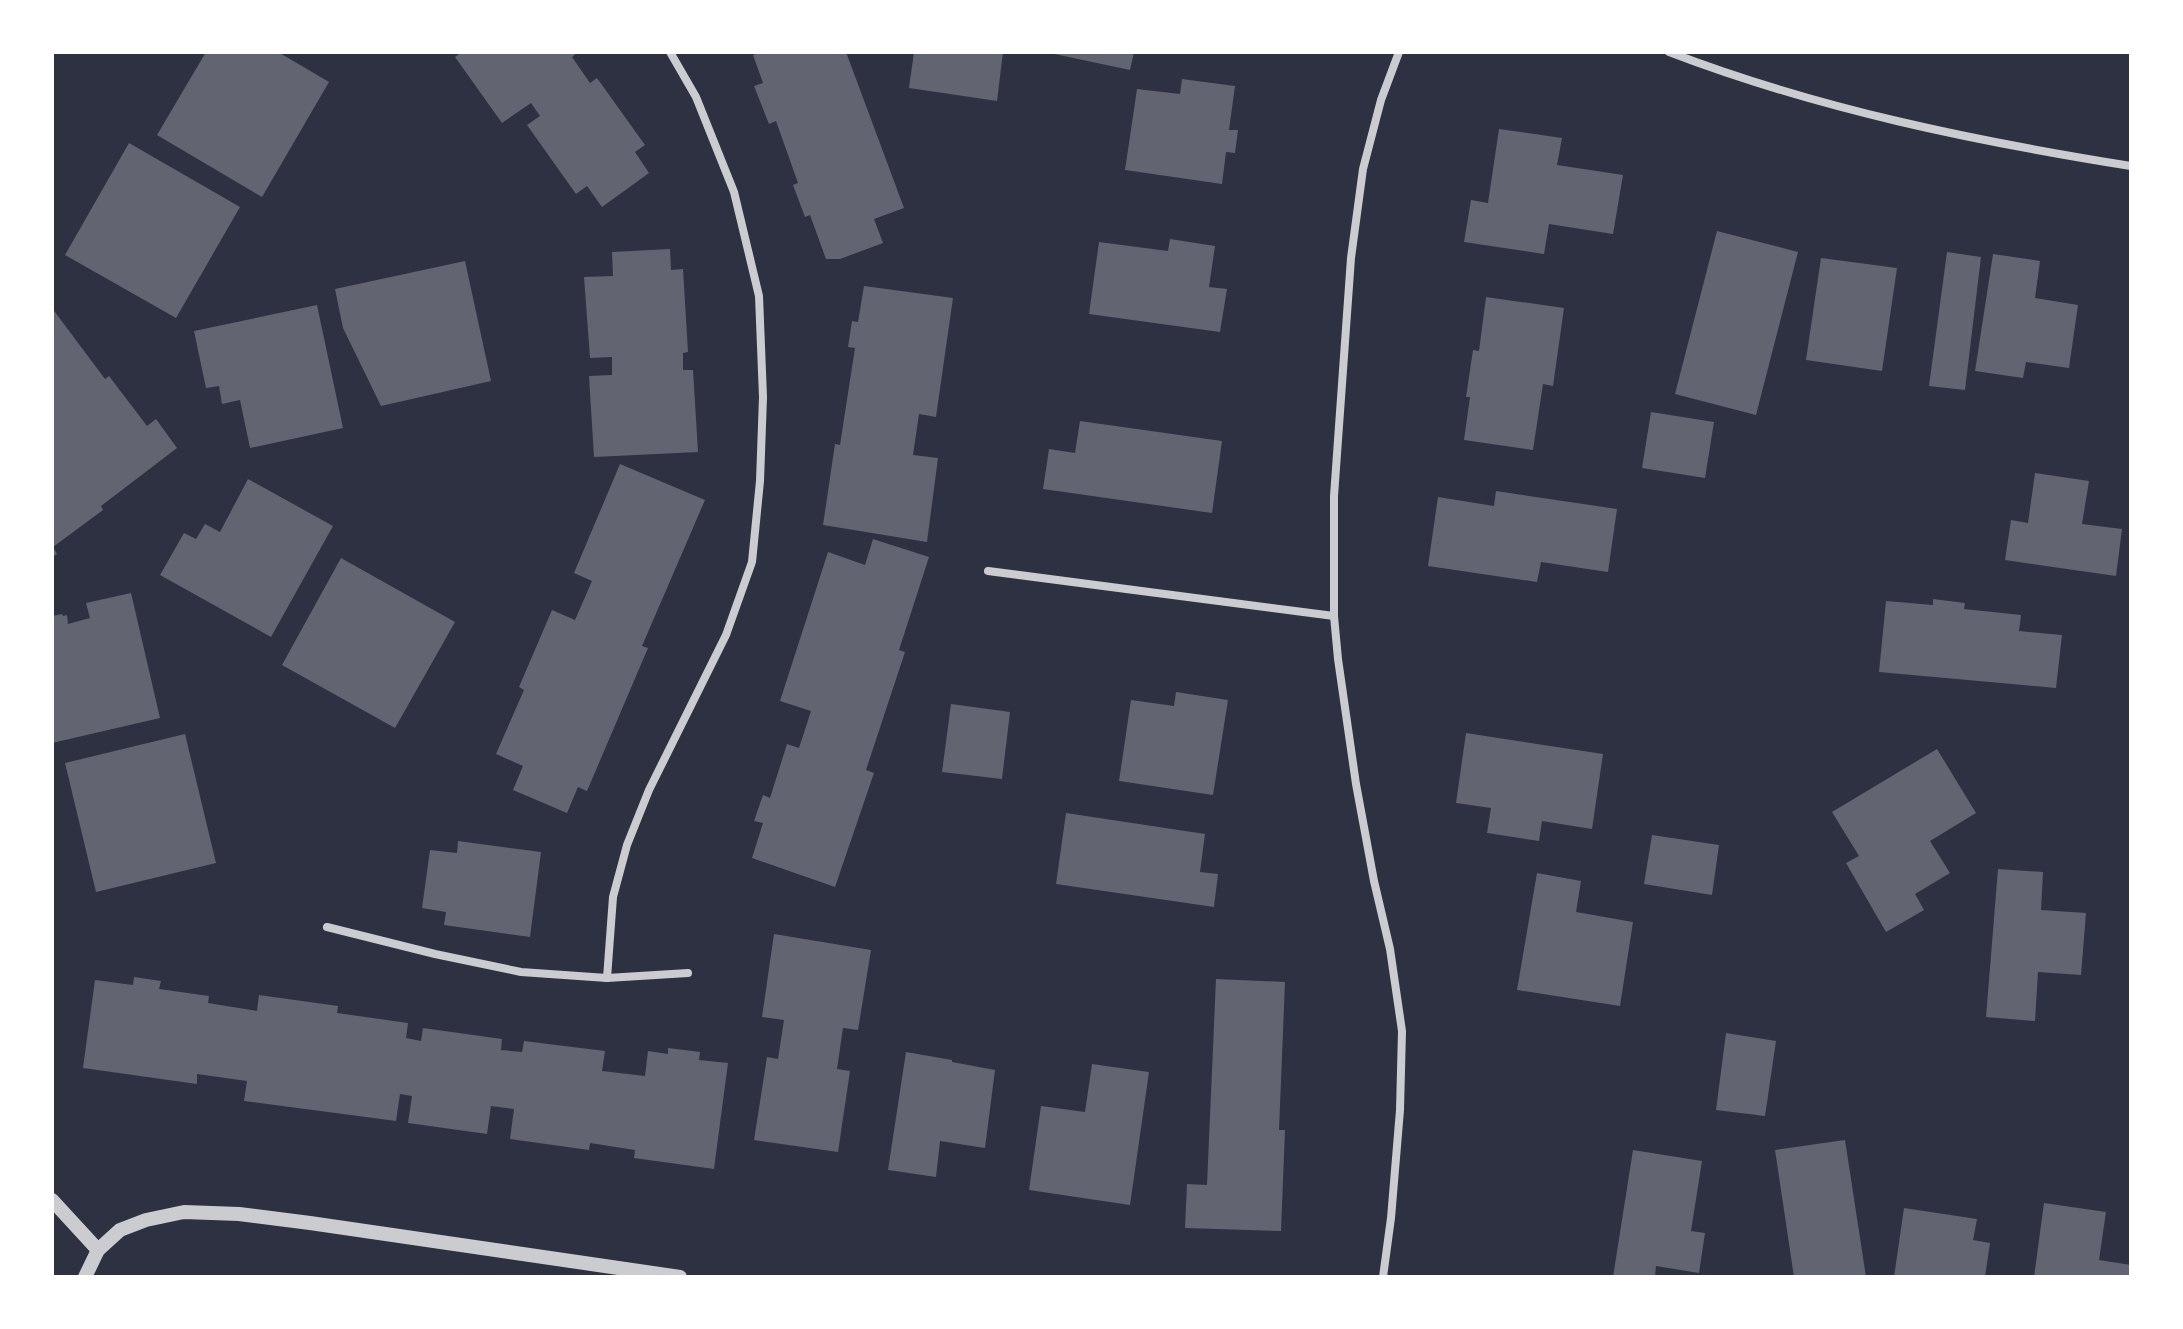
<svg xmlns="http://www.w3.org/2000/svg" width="2183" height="1329" viewBox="0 0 2183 1329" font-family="'Asap Condensed',sans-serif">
<rect width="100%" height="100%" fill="#2d3142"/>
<g fill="#626471">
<polygon points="206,52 278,52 329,82 262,197 157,135"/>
<polygon points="462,52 578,52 572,57 590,83 597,78 645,145 635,152 649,173 602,207 587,186 576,194 527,125 540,116 531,103 502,123 455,57"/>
<polygon points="761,52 846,52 904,208 874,219 883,243 840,259 826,259 810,215 805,217 793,185 798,183 776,121 769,124 754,86 763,83 753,55"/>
<polygon points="914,52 1003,52 997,101 909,88"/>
<polygon points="1045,52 1134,52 1130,70"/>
<polygon points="1182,79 1235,86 1229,130 1238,130 1235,153 1226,152 1222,184 1125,170 1137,89 1180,94"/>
<polygon points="1499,129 1562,138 1557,165 1623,175 1613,234 1549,224 1544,254 1464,242 1471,200 1488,203"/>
<polygon points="129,143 240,207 176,318 65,255"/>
<polygon points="1717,231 1798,252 1756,415 1675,394"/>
<polygon points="1170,239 1215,246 1209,287 1227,289 1220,332 1089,314 1099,242 1168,251"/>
<polygon points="670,249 671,270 683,269 688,352 683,353 683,370 693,370 698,452 594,457 589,376 612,375 612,357 590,358 584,277 613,276 612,252"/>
<polygon points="1947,252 1981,257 1965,390 1929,386"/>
<polygon points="1993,254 2040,261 2035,298 2078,305 2069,368 2026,362 2023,378 1975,371"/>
<polygon points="1821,258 1897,268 1882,371 1806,360"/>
<polygon points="465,261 491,381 381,406 343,328 335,289"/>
<polygon points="864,286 953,298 936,417 919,414 913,455 938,458 927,542 823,525 835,444 840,445 855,348 848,347 852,321 858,322"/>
<polygon points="1486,297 1564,308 1553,386 1543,384 1533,450 1464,440 1470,397 1466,397 1473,350 1479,351"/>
<polygon points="317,305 343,428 250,448 240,400 222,404 219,386 206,388 194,331"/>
<polygon points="52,308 105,379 109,376 147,426 156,419 177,448 101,506 103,510 53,547 57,554 52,557"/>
<polygon points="1651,412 1714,422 1705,478 1642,468"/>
<polygon points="1080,421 1222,441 1212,513 1043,489 1049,449 1075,453"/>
<polygon points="620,464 705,500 642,646 648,648 587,791 578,787 567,813 513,790 523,766 496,754 524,690 519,687 552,610 575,620 592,581 574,573"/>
<polygon points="2035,473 2089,481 2082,524 2122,529 2116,576 2005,560 2011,520 2028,523"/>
<polygon points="248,479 333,526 271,637 160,575 184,533 196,539 205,524 220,532"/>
<polygon points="1496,491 1617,509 1608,572 1541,562 1537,582 1428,566 1438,497 1494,506"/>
<polygon points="873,539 929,557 899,650 905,652 866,770 874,773 835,887 752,858 763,823 754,821 763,795 770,798 787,744 799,748 811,711 780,701 828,552 865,565"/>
<polygon points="341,558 455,622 395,728 282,665"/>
<polygon points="131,593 160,718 52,743 52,616 62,614 63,616 67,615 68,624 90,618 86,603"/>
<polygon points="1933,599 1965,603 1964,609 2021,615 2019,631 2062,635 2056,688 1879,672 1886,601 1933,605"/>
<polygon points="1176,692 1228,700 1213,795 1119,781 1131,700 1174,706"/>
<polygon points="951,704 1010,712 1002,779 942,772"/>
<polygon points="1466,733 1603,754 1592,829 1542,821 1539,841 1487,833 1491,808 1456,803"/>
<polygon points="185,734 216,863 96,892 65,763"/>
<polygon points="1937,749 1976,813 1930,841 1950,873 1915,894 1924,910 1886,932 1846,863 1859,856 1832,812"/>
<polygon points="1066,813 1205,834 1200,872 1218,874 1214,907 1056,884"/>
<polygon points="1652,835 1719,845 1712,895 1644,884"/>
<polygon points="458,841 541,852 530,937 444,925 446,912 422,908 430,850 457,853"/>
<polygon points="1998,869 2043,872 2041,910 2086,913 2081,975 2038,972 2035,1021 1986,1017"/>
<polygon points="1537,873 1581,881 1576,912 1633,922 1620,1006 1517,990"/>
<polygon points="774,934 871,950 858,1030 843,1028 837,1069 850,1071 838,1152 754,1140 767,1057 778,1059 784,1020 762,1017"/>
<polygon points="134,977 161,981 159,989 209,996 208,1003 257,1011 259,995 338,1006 337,1013 408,1023 406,1038 421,1041 423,1028 502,1039 501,1050 522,1052 524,1041 605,1051 602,1071 645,1076 648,1051 668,1054 668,1048 700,1052 699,1060 728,1063 714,1169 634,1158 635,1150 590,1143 589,1150 510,1139 514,1109 491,1106 487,1134 408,1123 412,1096 400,1094 396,1121 244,1101 247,1081 197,1074 197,1084 83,1068 95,980 133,985"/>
<polygon points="1216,979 1285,982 1279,1130 1285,1130 1281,1231 1185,1228 1187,1184 1207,1185"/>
<polygon points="1726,1033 1776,1041 1765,1116 1716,1110"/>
<polygon points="906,1052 952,1060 952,1062 995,1070 985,1148 940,1141 936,1177 888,1170"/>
<polygon points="1092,1064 1149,1072 1130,1205 1029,1190 1041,1106 1085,1112"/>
<polygon points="1845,1140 1866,1277 1794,1277 1775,1150"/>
<polygon points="1633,1150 1702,1161 1691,1231 1705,1233 1699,1273 1656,1266 1655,1277 1613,1277"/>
<polygon points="2044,1203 2106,1212 2099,1260 2131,1265 2131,1277 2034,1277"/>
<polygon points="1904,1208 1977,1219 1973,1240 1990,1243 1985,1277 1894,1277"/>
</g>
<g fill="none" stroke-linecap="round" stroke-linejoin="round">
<g stroke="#caccd0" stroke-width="8">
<path d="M1669,52C1818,109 1974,141 2131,166"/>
<polyline points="988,571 1334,616"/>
<polyline points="327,927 435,954 521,972 607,978 688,973"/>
<polyline points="607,978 613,897 627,845 649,790 726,635 752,562 760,481 763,397 759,296 734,192 696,97 670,52"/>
<polyline points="1383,1277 1391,1218 1400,1110 1402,1031 1390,949 1374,881 1356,784 1338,659 1334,616 1334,496 1351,258 1363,169 1381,100 1399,52"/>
</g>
<g stroke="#caccd0" stroke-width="14">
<polyline points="52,1200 98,1250"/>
<polyline points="85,1277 98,1250 120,1230 146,1220 184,1212 239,1214 310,1223 680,1277"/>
</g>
</g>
<rect width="2183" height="1329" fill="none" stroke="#ffffff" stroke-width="108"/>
</svg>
